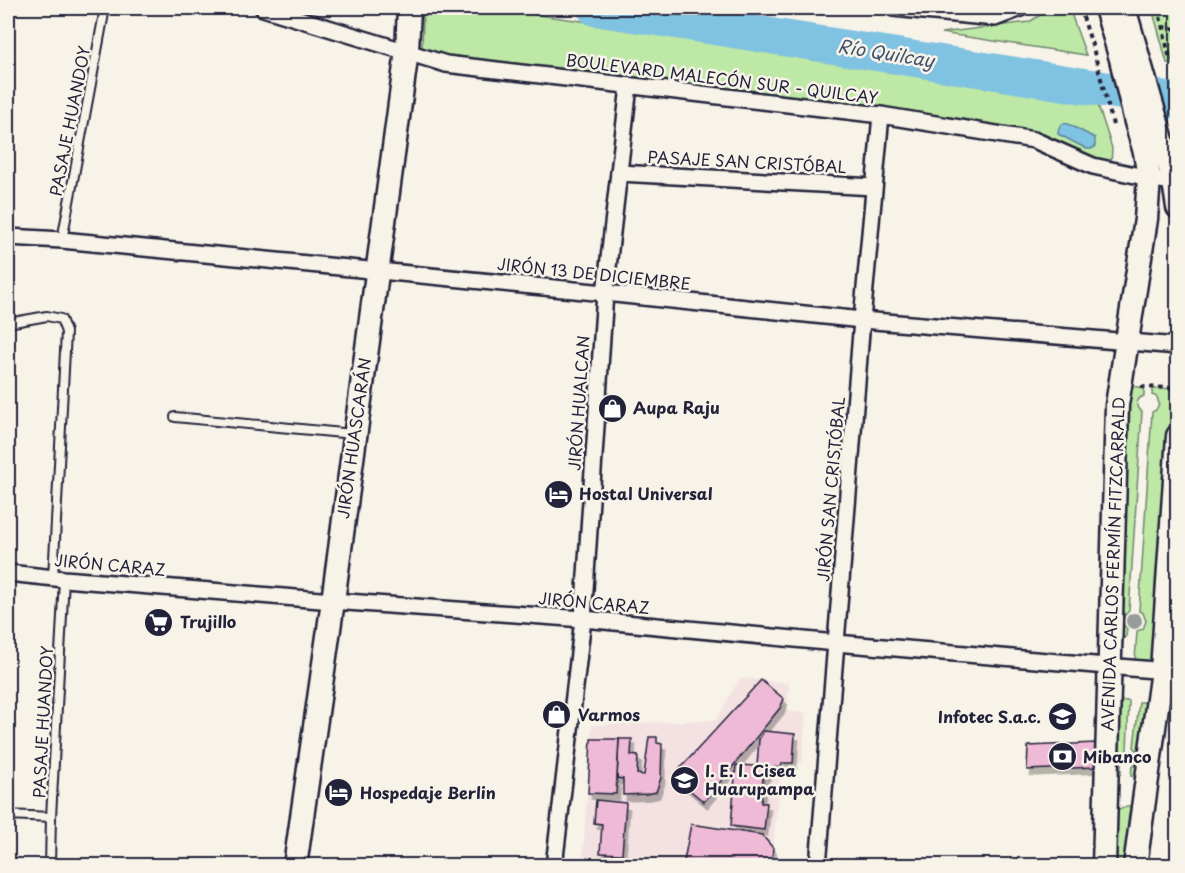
<svg xmlns="http://www.w3.org/2000/svg" width="1185" height="873" viewBox="0 0 1185 873" font-family="'Playpen Sans',sans-serif">
<defs>
<filter id="shadow"><feDropShadow dx="3.5" dy="6" stdDeviation="0" flood-color="#0004"/></filter>
</defs>
<rect width="100%" height="100%" fill="#f7f3e8"/>
<filter id="ink" filterUnits="userSpaceOnUse"><feTurbulence type="fractalNoise" baseFrequency=".0167" numOctaves="2"/><feDisplacementMap in="SourceGraphic" scale="12" xChannelSelector="R" yChannelSelector="G"/><feConvolveMatrix kernelMatrix="1 2 1 2 8 2 1 2 1" color-interpolation-filters="sRGB"/></filter>
<g filter="url(#ink)">
<polygon fill="#f4e2e2" points="740,678 789,683 787,711 806,713 802,764 782,763 771,865 582,866 592,725 716,720"/>
<g fill="#bde8a5" stroke="#708570" stroke-width="1.5">
<polygon points="1052,8 1069,8 1086,55 941,33 1029,22"/>
<polygon points="1152,8 1177,8 1177,65 1167,63"/>
<polygon points="423,12 532,14 911,67 1008,83 1098,105 1112,148 1111,165 1045,137 873,106 448,60 422,51"/>
<path d="M1121,384L1144,388V396C1135,399 1136,406 1142,412L1129,611C1122,617 1120,622 1127,629L1126,636L1110,655Z"/>
<polygon points="1174,388 1162,661 1135,660 1137,631 1143,629 1146,621 1143,613 1139,611 1152,412 1156,410 1159,404 1157,397 1152,395 1153,389"/>
<polygon points="1110,700 1129,701 1127,751 1121,754 1121,774 1108,777"/>
<polygon points="1139,702 1157,702 1146,777 1131,776 1132,766 1138,765 1139,753 1134,747"/>
<polygon points="1143,801 1132,865 1107,865 1106,814"/>
</g>
<path fill="#80c2e1" stroke="#5a829f" stroke-width="1.5" d="M1064,123L1068,124L1095,138V147L1091,149H1087L1058,134C1058,129 1059,126 1064,123Z"/>
<g fill="none" stroke-linecap="round" stroke-linejoin="round">
<polyline stroke="#80c2e1" stroke-width="36" points="595,8 1178,101"/>
</g>
<g fill="#eebad5" stroke="#22223b" stroke-width="1.5" filter="url(#shadow)">
<polygon points="761,680 784,699 780,708 704,802 673,776"/>
<polygon points="764,731 795,734 793,763 782,763 781,768 773,767 763,778 761,803 767,803 764,830 731,826 736,765 757,766 759,739"/>
<polygon points="649,737 657,737 657,743 662,744 661,778 656,792 647,794 623,795 623,779 617,778 619,739 632,739 631,755 638,756 637,774 644,775"/>
<polygon points="591,739 619,739 616,794 588,793"/>
<polygon points="1096,743 1096,767 1027,770 1028,746"/>
<polygon points="596,800 626,803 622,854 600,853 602,824 594,823"/>
<polygon points="691,824 762,835 773,848 771,865 716,866 684,861"/>
<polygon points="590,859 630,862 629,866 590,866"/>
</g>
<g fill="none" stroke-linecap="round" stroke-linejoin="round">
<defs>
<g id="lane">
<polyline points="62,240 105,8"/>
<polyline points="8,323 47,316 61,319 66,332 53,578"/>
<polyline points="175,417 353,434"/>
<polyline points="8,815 51,817"/>
<polyline points="50,866 51,817 64,579"/>
</g>
<g id="street">
<polyline points="263,8 446,64 881,115 1034,140 1093,166 1149,178 1178,183"/>
<polyline points="893,8 995,18 1021,8"/>
<polyline points="619,173 874,187"/>
<polyline points="8,237 62,240 605,293 862,320 1178,346"/>
<polyline points="8,573 64,579 333,601 583,619 836,643 1178,672"/>
<polyline points="554,866 583,619 605,293 629,86"/>
<polyline points="818,866 862,320 881,115"/>
</g>
<g id="secondary">
<polyline points="1124,8 1174,182 1178,207"/>
<polyline points="295,866 333,601 407,51 409,8"/>
<polyline points="1104,866 1117,405 1146,219 1149,178 1145,152 1136,122 1121,59 1106,8"/>
<polyline points="1135,866 1162,670 1178,436"/>
</g>
</defs>
<use href="#lane" stroke="#22223b" stroke-width="12"/>
<use href="#street" stroke="#22223b" stroke-width="20"/>
<use href="#secondary" stroke="#22223b" stroke-width="27"/>
<g stroke="#22223b" stroke-width="4" stroke-dasharray="4.5 4.5" stroke-linecap="butt">
<polyline points="1080,8 1093,48 1113,125"/>
<polyline points="1158,8 1170,59 1178,60"/>
<polyline points="1162,27 1178,29"/>
<polyline points="1141,387 1174,388"/>
<polyline points="1173,417 1174,388 1178,388"/>
</g>
<use href="#lane" stroke="#f7f3e8" stroke-width="8"/>
<use href="#street" stroke="#f7f3e8" stroke-width="15"/>
<use href="#secondary" stroke="#f7f3e8" stroke-width="22"/>
</g>
<circle fill="#979c98" cx="1134" cy="621" r="8"/>
</g>
<defs>
<symbol id="shop-disc" viewBox="-11 -11 22 22"><circle r="9.5" fill="#22223b" stroke="#f7f3e8"/><path d="M-5-2.5h2.3a2.7 3.5 0 0 1 5.4 0H5L5.5 6h-11ZM-1.5-2.5h3a1.5 2.3 0 0 0-3 0Z" fill="#fff"/></symbol>
<symbol id="hotel-disc" viewBox="-11 -11 22 22"><circle r="9.5" fill="#22223b" stroke="#f7f3e8"/><path d="M-6-4.5h1.5V1H6V5H4.5V3h-9V5H-6ZM-4 0a1.8 1.8 0 1 1 3.6 0ZM.5 0V-2.5h3Q6-2.5 6 0Z" fill="#fff"/></symbol>
<symbol id="supermarket-disc" viewBox="-11 -11 22 22"><circle r="9.5" fill="#22223b" stroke="#f7f3e8"/><path d="M-6-5.5h2.5l.6 2H6L4.5 2H-2.5L-4.4-4H-6ZM-1.5 3.2a1.3 1.3 0 1 0 .1 0ZM3 3.2a1.3 1.3 0 1 0 .1 0Z" fill="#fff"/></symbol>
<symbol id="school-disc" viewBox="-11 -11 22 22"><circle r="9.5" fill="#22223b" stroke="#f7f3e8"/><path d="M0-5L7-2L0 1L-7-2ZM-4 1L0 2.5L4 1V4Q0 6-4 4Z" fill="#fff"/></symbol>
<symbol id="bank-disc" viewBox="-11 -11 22 22"><circle r="9.5" fill="#22223b" stroke="#f7f3e8"/><path d="M-6-4H6V4H-6ZM0-2.3a2.3 2.3 0 1 0 0 4.6a2.3 2.3 0 1 0 0-4.6Z" fill="#fff"/></symbol>
</defs>
<g fill-rule="evenodd">
<use href="#shop-disc" x="596" y="392" width="33" height="33"/>
<use href="#hotel-disc" x="542" y="478" width="33" height="33"/>
<use href="#supermarket-disc" x="142" y="606" width="33" height="33"/>
<use href="#shop-disc" x="540" y="698" width="33" height="33"/>
<use href="#school-disc" x="1046" y="700" width="33" height="33"/>
<use href="#bank-disc" x="1046" y="740" width="33" height="33"/>
<use href="#school-disc" x="668" y="764" width="33" height="33"/>
<use href="#hotel-disc" x="322" y="776" width="33" height="33"/>
</g>
<g text-anchor="middle" stroke-width="5" stroke-linejoin="round" paint-order="stroke">
<g font-size="16" fill="#22223b" stroke="#f7f3e8">
<text transform="translate(722 79) rotate(7)" y="6">BOULEVARD MALECÓN SUR - QUILCAY</text>
<text transform="translate(70 121) rotate(-79)" y="6">PASAJE HUANDOY</text>
<text transform="translate(747 162) rotate(3)" y="6">PASAJE SAN CRISTÓBAL</text>
<text transform="translate(594 274) rotate(6)" y="6">JIRÓN 13 DE DICIEMBRE</text>
<text transform="translate(579 403) rotate(-86)" y="6">JIRÓN HUALCAN</text>
<text transform="translate(354 438) rotate(-82)" y="6">JIRÓN HUASCARÁN</text>
<text transform="translate(831 489) rotate(-85)" y="6">JIRÓN SAN CRISTÓBAL</text>
<text transform="translate(1113 564) rotate(-88)" y="6">AVENIDA CARLOS FERMÍN FITZCARRALD</text>
<text transform="translate(110 565) rotate(5)" y="6">JIRÓN CARAZ</text>
<text transform="translate(594 603) rotate(5)" y="6">JIRÓN CARAZ</text>
<text transform="translate(43 722) rotate(-87)" y="6">PASAJE HUANDOY</text>
</g>
<g font-size="16" font-weight="bold" fill="#22223b" stroke="#f7f3e8" text-anchor="start">
<text x="633" y="414">Aupa Raju</text>
<text x="579" y="500">Hostal Universal</text>
<text x="180" y="628">Trujillo</text>
<text x="578" y="721">Varmos</text>
<text x="1041" y="723" text-anchor="end">Infotec S.a.c.</text>
<text x="1083" y="763">Mibanco</text>
<text x="705" y="777">I. E. I. Cisea<tspan x="705" dy="18">Huarupampa</tspan></text>
<text x="360" y="799">Hospedaje Berlin</text>
</g>
<g font-size="18" font-style="italic" fill="#3e526d" stroke="#f7f3e8">
<text transform="translate(886 54) rotate(9)" y="6">Río Quilcay</text>
</g>
</g>
<rect width="1185" height="873" fill="none" stroke="#f7f3e8" stroke-width="30"/>
<rect x="15" y="15" width="1155" height="843" fill="none" stroke="#22223b" stroke-width="2" filter="url(#ink)"/>
</svg>
